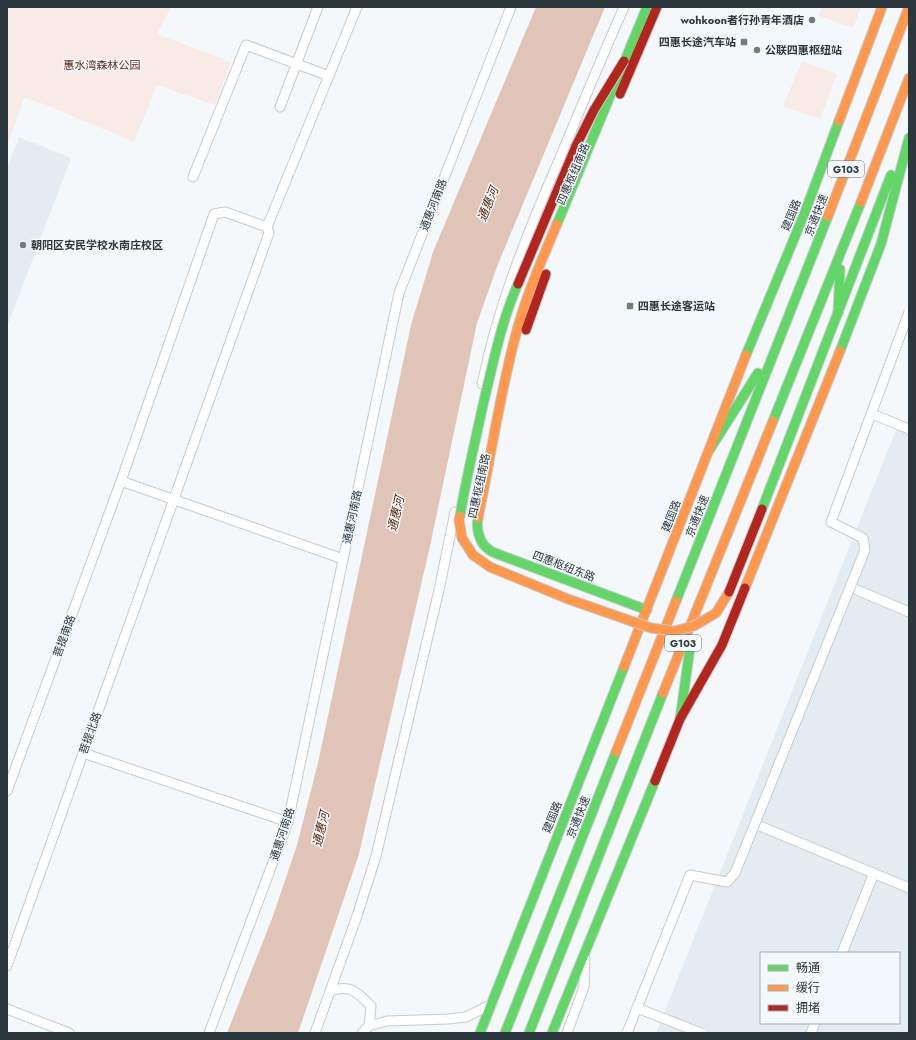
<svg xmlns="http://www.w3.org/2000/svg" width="916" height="1040" viewBox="0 0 916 1040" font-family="Jost,'Noto Sans SC',sans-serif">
<rect width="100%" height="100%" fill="#f5f8fa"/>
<g fill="#e4ecf2" fill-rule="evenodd">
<polygon points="19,137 71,158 9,322 7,321 7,168"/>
<path d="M900,420L909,423V1033H656ZM761,953H899V1023H761Z"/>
</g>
<g fill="#f8eae5">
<polygon points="7,7 171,7 157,34 231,62 215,105 157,85 134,142 44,104 24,98 7,147"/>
<polygon points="822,7 861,7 853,28 819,16"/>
<polygon points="802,61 837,74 820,119 783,106"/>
</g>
<polygon fill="#e0c4b8" points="536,7 605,7 498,264 477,323 430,546 359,854 298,1033 227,1033 273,916 297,845 318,763 411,325 433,252"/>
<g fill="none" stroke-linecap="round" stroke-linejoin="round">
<defs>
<g id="street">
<polyline points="280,107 318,7"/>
<polyline points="193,177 246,45 329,76"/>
<polyline points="267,227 357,7"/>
<path d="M482,384C498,305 528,231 560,158C581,107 602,57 624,7"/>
<polyline points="121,481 343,559"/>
<polyline points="850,587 909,612"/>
<polyline points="83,753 288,822"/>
<polyline points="7,791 121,481 214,214 225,212 267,227 269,233 7,966"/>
<polyline points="755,824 909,888"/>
<polyline points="842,953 874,873"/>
<path d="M330,991C350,984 357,992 371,1006L369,1026"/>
<polyline points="7,1009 69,1033"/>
<polyline points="209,1033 288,822 399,293 511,7"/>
<polyline points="315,1033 357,916 376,856 439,590 455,512"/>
<polyline points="362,1033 369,1026 387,1021 448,1019 466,1017 492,1004"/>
<polyline points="567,1033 584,987 585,959"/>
<polyline points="811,1033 815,1023"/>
</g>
<g id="fast">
<polyline points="557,224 647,7"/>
<polyline points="838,314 840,269"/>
<polyline points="840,351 881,244 909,138"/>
<polyline points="746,355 805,212 839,121"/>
<polyline points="773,421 861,202"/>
<polyline points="710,449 758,373"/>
<polyline points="762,509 891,175"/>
<path d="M478,518C476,527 479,542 487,548C489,550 492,552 495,553L647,610"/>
<polyline points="676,601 828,216"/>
<polyline points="680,719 691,641"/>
<polyline points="480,1033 624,667"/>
<polyline points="505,1033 616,752"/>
<polyline points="529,1033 663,693"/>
<polyline points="552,1033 655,781"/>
</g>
<g id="slow">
<polyline points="839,121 882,7"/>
<polyline points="861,202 909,78"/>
<polyline points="828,216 909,7"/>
<path d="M478,518C491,456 500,392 517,330C527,294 542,259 557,224"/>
<polyline points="745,588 840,351"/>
<polyline points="624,667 746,355"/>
<polyline points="663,693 773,421"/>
<polyline points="616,752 676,601"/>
</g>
<g id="jam">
<polyline points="620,94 657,7"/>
<polyline points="526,330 546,274"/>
<polyline points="655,781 680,719 722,645 745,588"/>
</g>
</defs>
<use href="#street" stroke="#c5cbcf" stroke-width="11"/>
<use href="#fast" stroke="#c5cbcf" stroke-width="11"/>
<use href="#slow" stroke="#c5cbcf" stroke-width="11"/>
<use href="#jam" stroke="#c5cbcf" stroke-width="11"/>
<use href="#street" stroke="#fefefe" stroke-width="9"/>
<use href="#fast" stroke="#63d668" stroke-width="9"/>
<use href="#slow" stroke="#ff974d" stroke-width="9"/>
<use href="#jam" stroke="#b3261e" stroke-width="9"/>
<defs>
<g id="street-bridge">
<polyline points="872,414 909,429"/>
<polyline points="637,1008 701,1033"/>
<polyline points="627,1033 690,875 727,882 735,873 865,550 863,538 831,522 909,312"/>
</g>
<path id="fast-bridge" d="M460,516C466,479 475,442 483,405C493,364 501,322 518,284"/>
<polyline id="slow-bridge" points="460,516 459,520 462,538 473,555 490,567 568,599 651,628 674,631 694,626 716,613 729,592"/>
<g id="jam-bridge">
<polyline points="518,284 576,146 594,110 624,61"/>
<polyline points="729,592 762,509"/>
</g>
</defs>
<use href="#street-bridge" stroke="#c5cbcf" stroke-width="11" stroke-linecap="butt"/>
<use href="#fast-bridge" stroke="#c5cbcf" stroke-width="11" stroke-linecap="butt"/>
<use href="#slow-bridge" stroke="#c5cbcf" stroke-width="11" stroke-linecap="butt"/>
<use href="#jam-bridge" stroke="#c5cbcf" stroke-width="11" stroke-linecap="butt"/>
<use href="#street-bridge" stroke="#fefefe" stroke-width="9"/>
<use href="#fast-bridge" stroke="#63d668" stroke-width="9"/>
<use href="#slow-bridge" stroke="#ff974d" stroke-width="9"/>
<use href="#jam-bridge" stroke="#b3261e" stroke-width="9"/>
</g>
<g fill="#737b80" stroke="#f3f8fc" stroke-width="1.5">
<circle cx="812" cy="20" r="4"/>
<rect x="740" y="38" width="8" height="8" rx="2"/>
<circle cx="757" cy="50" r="4"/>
<circle cx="23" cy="245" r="4"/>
<rect x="626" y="302" width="8" height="8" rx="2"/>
</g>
<g text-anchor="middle" stroke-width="3" stroke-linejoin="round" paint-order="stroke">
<g fill="#f3f8fc" stroke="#687177" stroke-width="1">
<rect x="828" y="161" width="36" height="16" rx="3"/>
<rect x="665" y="635" width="36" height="16" rx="3"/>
</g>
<g font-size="10" font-weight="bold" fill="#2d373e">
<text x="846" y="173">G103</text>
<text x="683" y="647">G103</text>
</g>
<g font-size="11" font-weight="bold" fill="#2d373e" stroke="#f3f8fc" text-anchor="start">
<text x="804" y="24" text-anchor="end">wohkoon者行孙青年酒店</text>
<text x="736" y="46" text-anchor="end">四惠长途汽车站</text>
<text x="765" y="54">公联四惠枢纽站</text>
<text x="31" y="249">朝阳区安民学校水南庄校区</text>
<text x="638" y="310">四惠长途客运站</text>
</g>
<g font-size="11" fill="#632e14" stroke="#f3f8fc">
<text x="102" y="69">惠水湾森林公园</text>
</g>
<g font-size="11" fill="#2d373e" stroke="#f3f8fc">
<text transform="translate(573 174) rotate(-67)" y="4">四惠枢纽南路</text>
<text transform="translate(433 205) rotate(-69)" y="4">通惠河南路</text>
<text transform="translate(791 215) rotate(-68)" y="4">建国路</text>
<text transform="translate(816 215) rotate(-69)" y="4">京通快速</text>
<text transform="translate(479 486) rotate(-78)" y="4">四惠枢纽南路</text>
<text transform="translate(671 516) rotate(-69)" y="4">建国路</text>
<text transform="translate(697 516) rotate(-68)" y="4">京通快速</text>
<text transform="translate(352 517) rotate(-78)" y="4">通惠河南路</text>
<text transform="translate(564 566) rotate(21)" y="4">四惠枢纽东路</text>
<text transform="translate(64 636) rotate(-70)" y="4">菩提南路</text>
<text transform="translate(90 733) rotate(-70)" y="4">菩提北路</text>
<text transform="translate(552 817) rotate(-68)" y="4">建国路</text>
<text transform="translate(578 817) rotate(-68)" y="4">京通快速</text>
<text transform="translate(282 834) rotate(-72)" y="4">通惠河南路</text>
</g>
<g font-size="12" font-style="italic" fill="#582409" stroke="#f3f8fc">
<text transform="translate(488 204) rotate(-68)" y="4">通惠河</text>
<text transform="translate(396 514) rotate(-77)" y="4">通惠河</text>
<text transform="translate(321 829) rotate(-77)" y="4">通惠河</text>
</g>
</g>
<rect width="916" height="1040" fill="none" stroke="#2d373e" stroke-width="16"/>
<rect x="760" y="952" width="140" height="72" fill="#f3f8fc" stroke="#a4abb0"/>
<rect x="768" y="965" width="20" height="6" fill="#63d668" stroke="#a4abb0"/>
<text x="796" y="972" font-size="12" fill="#2d373e">畅通</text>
<rect x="768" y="985" width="20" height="6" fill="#ff974d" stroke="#a4abb0"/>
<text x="796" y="992" font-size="12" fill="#2d373e">缓行</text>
<rect x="768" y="1005" width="20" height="6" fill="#b3261e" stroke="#a4abb0"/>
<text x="796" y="1012" font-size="12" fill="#2d373e">拥堵</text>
</svg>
